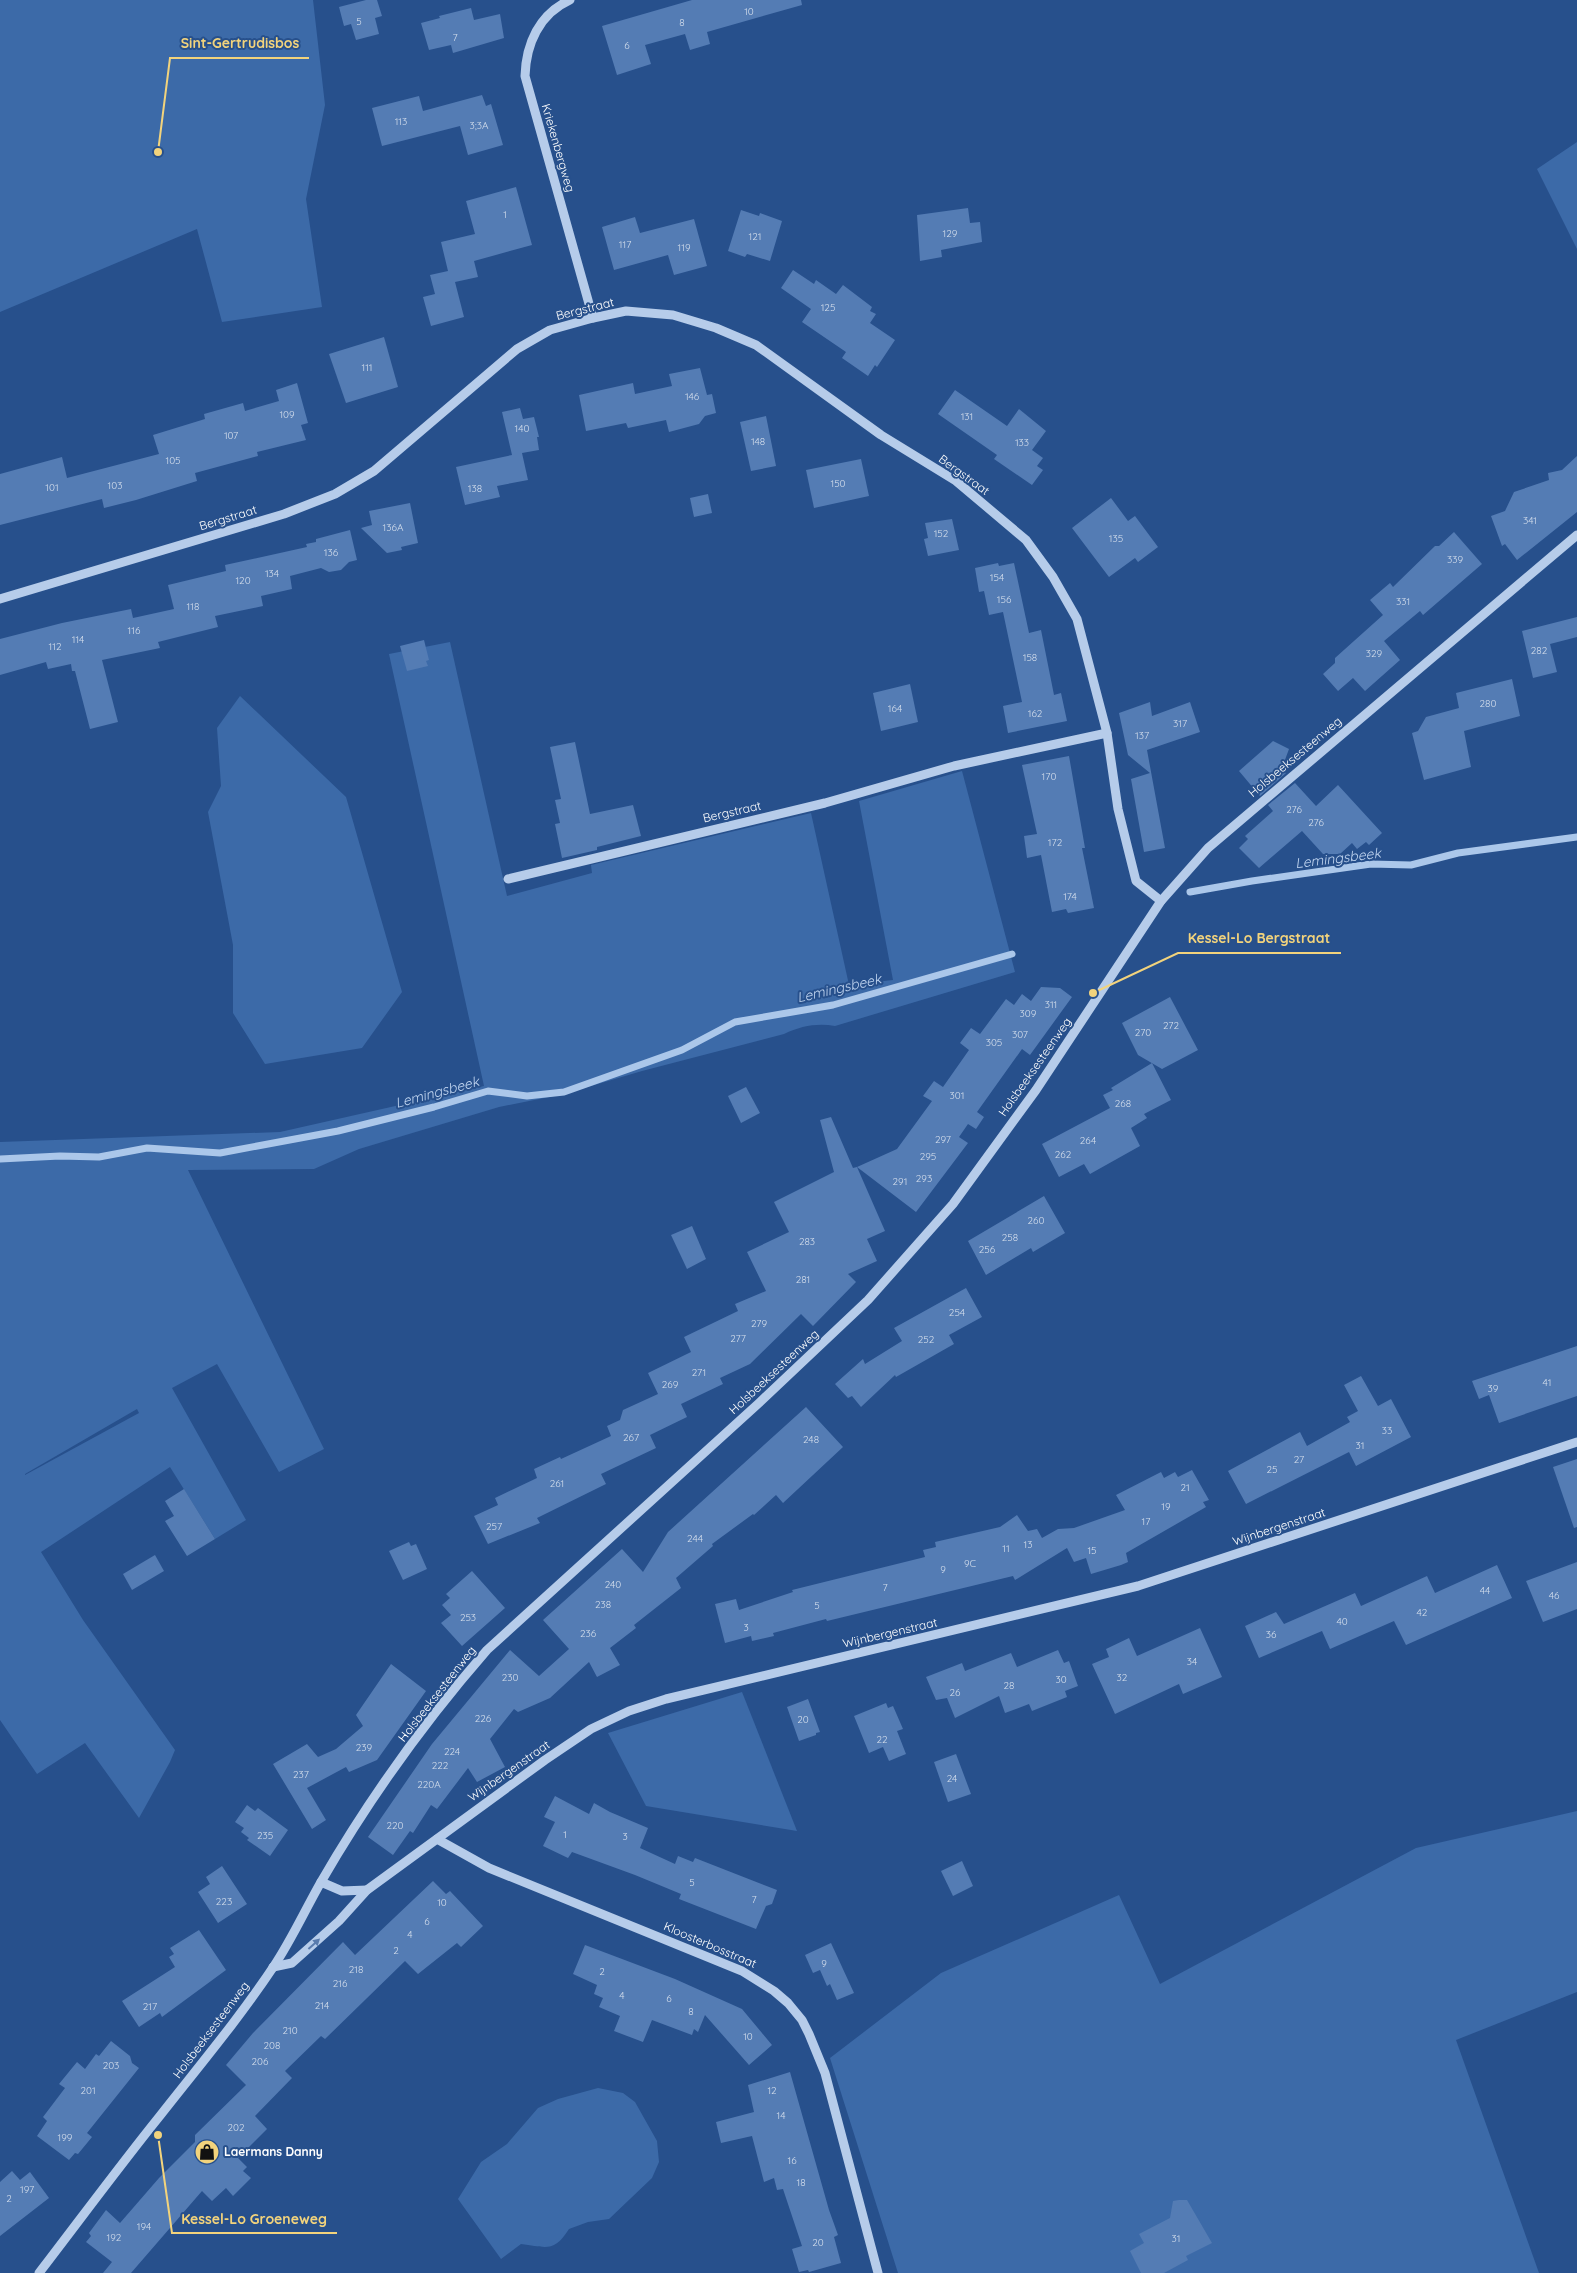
<svg xmlns="http://www.w3.org/2000/svg" width="1577" height="2273" viewBox="0 0 1577 2273" font-family="Quicksand,sans-serif">
<rect width="100%" height="100%" fill="#27508c"/>
<g fill="#3c6aa8" fill-rule="evenodd">
<polygon points="0,0 313,0 325,105 306,199 322,307 222,322 197,229 0,312"/>
<polygon points="1577,142 1577,249 1537,169"/>
<path d="M450,642L507,896L592,873L591,865L811,813L849,985L893,980L859,801L962,771L1015,972L835,1026C817,1023 801,1026 784,1034L642,1071L564,1094L499,1107L359,1149L314,1169L188,1170L324,1449L279,1472L217,1364L172,1388L246,1520L215,1539L170,1467L41,1552L83,1620L175,1750L170,1762L139,1818L85,1743L37,1774L0,1720V1142L280,1132L484,1086L389,654ZM137,1409L139,1413L25,1475V1474Z"/>
<polygon points="240,696 346,797 402,992 362,1048 265,1064 233,1013 233,945 208,812 221,786 217,728"/>
<polygon points="742,1692 797,1831 646,1806 608,1733"/>
<polygon points="1577,1811 1577,1992 1456,2040 1539,2273 898,2273 830,2058 941,1973 1119,1895 1160,1984 1416,1848"/>
<path d="M598,2088L623,2093L635,2102L657,2141L659,2162L652,2178L609,2219L588,2222L569,2229C554,2253 546,2247 521,2244L501,2259L458,2199L481,2162L507,2144L538,2108L558,2099Z"/>
</g>
<g fill="none" stroke-linecap="round" stroke-linejoin="round">
<g stroke="#abc7ea" stroke-width="7">
<polyline points="1190,892 1252,881 1371,864 1411,865 1458,853 1577,837"/>
<polyline points="0,1159 60,1156 99,1157 147,1148 220,1153 338,1131 434,1107 488,1091 527,1096 564,1092 682,1050 735,1022 833,1005 1012,954"/>
</g>
</g>
<g fill="#547cb4">
<polygon points="366,0 377,0 382,16 375,18 379,34 356,40 351,24 344,26 339,7"/>
<polygon points="692,0 801,0 802,5 707,32 710,44 690,50 685,34 645,45 651,64 617,75 602,26"/>
<polygon points="471,8 474,20 500,14 504,38 453,53 451,45 429,50 421,23 440,18 439,16"/>
<polygon points="482,95 486,106 491,104 503,145 468,155 460,126 382,146 372,108 419,96 423,111"/>
<polygon points="516,187 532,245 474,261 478,277 455,282 464,317 431,326 423,297 435,294 430,275 448,271 441,242 475,234 466,201"/>
<polygon points="968,208 970,223 980,222 982,242 941,250 942,257 920,261 917,215"/>
<polygon points="741,210 759,216 760,213 782,221 770,261 747,254 745,257 728,251"/>
<polygon points="635,217 640,233 694,219 707,266 674,275 668,255 614,270 602,227"/>
<polygon points="793,270 814,284 816,280 836,294 843,285 872,307 870,311 876,314 870,323 895,340 877,367 875,365 868,376 842,358 846,352 802,322 811,309 781,288"/>
<polygon points="384,337 398,387 346,403 329,354"/>
<polygon points="700,368 707,395 712,394 716,413 705,416 699,424 669,432 666,420 628,428 626,423 586,431 579,395 633,383 635,394 672,386 669,374"/>
<polygon points="297,383 308,423 301,425 306,440 257,452 258,456 195,473 197,481 136,500 104,508 102,499 0,525 0,474 62,457 67,478 159,454 153,435 205,419 204,414 243,403 245,411 279,401 276,390"/>
<polygon points="955,390 1007,426 1019,409 1046,431 1032,450 1043,458 1037,466 1043,470 1032,485 994,459 997,455 938,414"/>
<polygon points="520,408 523,419 534,417 539,437 537,437 539,450 522,453 528,480 497,486 500,497 465,505 456,467 512,455 502,412"/>
<polygon points="766,416 776,466 751,471 740,422"/>
<polygon points="1577,456 1577,512 1517,560 1505,544 1502,546 1491,516 1505,511 1514,492 1549,480 1548,473 1562,470"/>
<polygon points="861,459 869,496 814,508 806,470"/>
<polygon points="708,494 712,513 694,517 690,498"/>
<polygon points="1111,498 1128,521 1135,516 1158,547 1138,562 1135,558 1109,577 1072,528"/>
<polygon points="410,503 418,543 401,547 402,550 387,553 361,528 372,525 369,511"/>
<polygon points="952,519 959,550 928,556 924,539 928,538 925,523"/>
<polygon points="350,530 357,560 349,562 341,570 329,572 321,568 290,576 292,589 261,596 263,606 215,616 218,627 158,642 160,648 102,660 118,722 90,729 75,671 72,671 71,664 48,669 46,662 0,675 0,639 62,623 131,609 133,618 174,609 168,585 226,571 225,565 307,547 306,544 316,542 316,539"/>
<polygon points="1454,532 1482,564 1423,615 1420,611 1384,641 1400,660 1365,691 1353,678 1338,691 1323,674 1335,663 1335,658 1383,615 1370,600 1390,583 1393,587 1435,546 1439,546"/>
<polygon points="998,563 999,566 1014,563 1029,633 1041,630 1054,695 1061,693 1067,721 1008,733 1003,706 1022,702 1003,612 989,615 984,591 979,592 975,568"/>
<polygon points="1577,617 1577,637 1550,644 1557,672 1533,678 1522,631"/>
<polygon points="424,640 429,660 426,661 428,666 407,671 400,646"/>
<polygon points="1512,679 1520,716 1464,731 1471,767 1424,780 1412,733 1418,731 1426,717 1459,708 1456,693"/>
<polygon points="910,684 918,722 881,731 873,693"/>
<polygon points="1150,702 1152,716 1190,702 1200,732 1147,750 1165,848 1144,852 1131,779 1150,773 1128,755 1119,713"/>
<polygon points="1273,741 1289,749 1282,768 1286,773 1260,796 1239,771"/>
<polygon points="575,742 590,814 633,805 641,836 597,847 597,850 562,858 555,824 560,823 555,800 561,799 550,747"/>
<polygon points="1069,756 1085,848 1082,848 1094,908 1068,913 1066,909 1052,912 1041,855 1027,858 1024,836 1037,834 1022,765"/>
<polygon points="1295,783 1316,806 1338,785 1382,833 1369,845 1366,842 1357,849 1352,843 1340,854 1323,854 1302,831 1259,868 1239,848 1248,839 1245,836 1273,811 1268,805"/>
<polygon points="1041,987 1060,988 1072,997 1030,1055 1022,1049 977,1112 984,1117 976,1129 968,1124 959,1137 968,1143 916,1212 857,1167 897,1149 932,1101 923,1096 934,1081 943,1087 969,1050 960,1043 971,1028 980,1034 1006,999 1014,1005 1022,994 1031,1001"/>
<polygon points="1170,997 1198,1050 1162,1069 1138,1055 1122,1023"/>
<polygon points="1152,1063 1171,1100 1144,1114 1147,1118 1131,1128 1140,1146 1090,1174 1084,1164 1059,1177 1042,1144 1110,1108 1103,1095 1113,1090 1111,1088"/>
<polygon points="746,1087 760,1113 741,1123 728,1096"/>
<polygon points="831,1117 853,1168 857,1167 885,1231 867,1239 877,1261 848,1274 856,1282 813,1326 801,1314 750,1364 720,1378 723,1384 681,1404 687,1417 650,1435 656,1448 601,1474 606,1484 537,1518 540,1523 488,1544 474,1516 498,1505 495,1498 537,1478 534,1469 560,1457 561,1459 611,1436 607,1426 620,1420 623,1410 658,1394 648,1373 691,1352 684,1337 738,1311 735,1304 766,1291 747,1252 789,1232 774,1202 834,1172 820,1120"/>
<polygon points="1044,1196 1065,1233 1033,1252 1031,1248 986,1275 968,1241"/>
<polygon points="692,1226 706,1259 687,1269 671,1235"/>
<polygon points="966,1288 982,1317 949,1335 954,1344 896,1377 895,1375 861,1407 852,1396 848,1398 835,1384 863,1359 865,1364 902,1341 894,1328"/>
<polygon points="1577,1346 1577,1396 1499,1423 1489,1395 1479,1399 1472,1381"/>
<polygon points="1361,1376 1378,1406 1391,1399 1411,1437 1356,1466 1349,1452 1246,1504 1228,1471 1300,1432 1307,1446 1350,1422 1347,1417 1358,1411 1344,1385"/>
<polygon points="806,1407 843,1447 783,1503 776,1495 754,1515 753,1514 712,1544 713,1546 676,1578 681,1588 634,1625 636,1628 610,1648 620,1665 597,1677 589,1662 550,1698 518,1712 514,1709 490,1739 505,1767 477,1782 468,1768 437,1809 431,1805 413,1833 410,1831 393,1855 368,1837 432,1744 510,1650 539,1676 569,1649 543,1620 622,1549 643,1572 668,1532"/>
<polygon points="1577,1459 1577,1527 1574,1528 1553,1467"/>
<polygon points="1192,1470 1209,1500 1203,1502 1206,1507 1126,1553 1128,1562 1121,1565 1091,1574 1086,1558 1074,1562 1067,1548 1015,1580 1013,1576 827,1621 826,1619 773,1633 774,1636 752,1641 751,1636 725,1643 715,1604 736,1599 739,1610 793,1592 792,1590 925,1557 923,1550 936,1547 935,1542 1000,1527 1017,1515 1028,1531 1037,1529 1042,1538 1058,1529 1074,1528 1125,1510 1116,1495 1161,1472 1164,1478 1175,1472 1178,1477"/>
<polygon points="184,1489 215,1539 187,1556 165,1521 174,1516 165,1501"/>
<polygon points="409,1542 411,1546 416,1544 427,1569 403,1580 389,1551"/>
<polygon points="155,1555 164,1571 132,1590 123,1574"/>
<polygon points="1577,1562 1577,1609 1543,1622 1526,1581"/>
<polygon points="1497,1565 1512,1598 1406,1645 1394,1621 1330,1649 1322,1631 1259,1658 1245,1626 1276,1612 1284,1624 1355,1593 1361,1606 1427,1576 1435,1593"/>
<polygon points="472,1571 505,1608 462,1646 441,1623 451,1615 442,1605 450,1598 446,1594"/>
<polygon points="1200,1628 1222,1677 1183,1694 1179,1684 1115,1714 1092,1664 1109,1657 1106,1649 1129,1638 1137,1656"/>
<polygon points="1058,1650 1064,1663 1069,1661 1078,1686 1065,1691 1067,1697 1032,1711 1029,1704 1005,1713 999,1696 955,1718 947,1698 936,1700 926,1677 962,1663 965,1671 1011,1653 1017,1667"/>
<polygon points="391,1664 426,1691 377,1760 349,1772 346,1767 307,1788 326,1820 312,1829 273,1764 307,1744 318,1757 336,1749 363,1726 356,1715"/>
<polygon points="808,1699 820,1732 816,1733 816,1735 799,1741 787,1707"/>
<polygon points="886,1703 888,1708 893,1706 903,1729 897,1731 906,1754 889,1761 883,1747 869,1753 854,1716"/>
<polygon points="956,1754 971,1794 948,1802 934,1762"/>
<polygon points="555,1796 589,1814 594,1803 610,1812 648,1828 640,1848 675,1864 678,1856 693,1862 695,1858 777,1890 772,1904 766,1906 756,1929 679,1899 681,1894 635,1875 572,1852 568,1858 543,1846 555,1822 544,1817"/>
<polygon points="247,1805 255,1811 258,1808 288,1830 270,1856 247,1840 249,1838 241,1832 244,1828 235,1822"/>
<polygon points="962,1861 973,1886 953,1896 941,1871"/>
<polygon points="222,1866 247,1904 218,1923 198,1892 210,1884 206,1877"/>
<polygon points="433,1881 446,1894 450,1891 483,1926 461,1947 457,1943 418,1974 405,1961 325,2039 321,2036 285,2071 292,2078 255,2116 267,2129 238,2158 247,2167 243,2171 251,2178 233,2196 226,2188 212,2201 202,2191 131,2273 103,2273 112,2262 86,2242 91,2236 89,2233 106,2210 120,2223 159,2178 195,2142 195,2135 246,2085 226,2065 253,2033 343,1942 355,1955"/>
<polygon points="199,1930 226,1970 162,2017 160,2013 139,2027 122,2001 175,1967 169,1957 174,1954 170,1948"/>
<polygon points="831,1943 854,1993 837,2000 830,1984 827,1986 820,1970 813,1973 805,1955"/>
<polygon points="585,1945 675,1979 742,2009 772,2045 749,2065 705,2015 698,2032 694,2029 692,2035 652,2020 643,2042 614,2031 620,2016 599,2007 603,1998 594,1994 597,1985 573,1974"/>
<polygon points="111,2041 130,2056 132,2063 139,2068 87,2133 92,2137 78,2154 75,2153 69,2160 37,2136 47,2121 43,2117 65,2088 59,2084 77,2062 85,2069 96,2054 99,2056"/>
<polygon points="790,2072 829,2210 838,2235 834,2237 841,2263 809,2272 808,2270 799,2272 792,2249 802,2246 783,2189 777,2190 774,2178 764,2182 752,2136 721,2143 716,2122 754,2112 748,2085"/>
<polygon points="12,2171 20,2180 30,2172 49,2198 0,2236 0,2182"/>
<polygon points="1179,2200 1187,2200 1212,2243 1186,2256 1188,2260 1164,2273 1141,2273 1130,2251 1144,2243 1139,2234 1170,2218 1173,2201"/>
</g>
<g fill="none" stroke-linecap="round" stroke-linejoin="round">
<g stroke="#b6ccea" stroke-width="9">
<path d="M570,0C539,14 526,44 525,76L593,318"/>
<polyline points="0,599 284,514 335,494 374,471 517,349 550,330 593,318 626,311 673,315 716,328 756,345 881,435 956,481 1026,540 1053,577 1077,619 1107,733 1118,809 1136,881 1161,901"/>
<polyline points="508,879 825,803 954,766 1107,733"/>
<polyline points="437,1839 489,1868 742,1971 774,1991 788,2003 802,2020 809,2034 825,2073 878,2273"/>
<polyline points="321,1882 342,1891 367,1890"/>
<polyline points="273,1967 292,1963 339,1921 367,1890 545,1760 591,1729 629,1711 666,1699 1138,1586 1577,1442"/>
<path d="M39,2273C79,2221 118,2168 159,2117C199,2066 238,2020 274,1966C292,1939 305,1910 321,1882C369,1799 425,1721 487,1650L759,1403L868,1300L953,1204L1036,1090L1161,901L1208,848L1577,535"/>
</g>
</g>
<defs><path id="oneway-solid" d="M-6-.8H1V-3.2L6.5 0L1 3.2V.8H-6Z" transform="scale(1.25)"/></defs>
<use fill="#597bad" href="#oneway-solid" transform="translate(314 1944) rotate(-42)"/>
<defs>
<symbol id="shop-disc" viewBox="-11 -11 22 22"><circle r="9.5" fill="#f2d37c" stroke="#27508c"/><path d="M-5-2.5h2.3a2.7 3.5 0 0 1 5.4 0H5L5.5 6h-11ZM-1.5-2.5h3a1.5 2.3 0 0 0-3 0Z" fill="#111"/></symbol>
</defs>
<g fill-rule="evenodd">
<use href="#shop-disc" x="193" y="2138" width="28" height="28"/>
</g>
<g text-anchor="middle" stroke-width="4" stroke-linejoin="round" paint-order="stroke">
<g font-size="10" fill="#d4deec">
<text x="749" y="15">10</text>
<text x="359" y="25">5</text>
<text x="682" y="26">8</text>
<text x="455" y="41">7</text>
<text x="627" y="49">6</text>
<text x="401" y="125">113</text>
<text x="479" y="129">3;3A</text>
<text x="505" y="218">1</text>
<text x="950" y="237">129</text>
<text x="755" y="240">121</text>
<text x="625" y="248">117</text>
<text x="684" y="251">119</text>
<text x="828" y="311">125</text>
<text x="367" y="371">111</text>
<text x="692" y="400">146</text>
<text x="287" y="418">109</text>
<text x="967" y="420">131</text>
<text x="522" y="432">140</text>
<text x="231" y="439">107</text>
<text x="758" y="445">148</text>
<text x="1022" y="446">133</text>
<text x="173" y="464">105</text>
<text x="838" y="487">150</text>
<text x="115" y="489">103</text>
<text x="52" y="491">101</text>
<text x="475" y="492">138</text>
<text x="1530" y="524">341</text>
<text x="393" y="531">136A</text>
<text x="941" y="537">152</text>
<text x="1116" y="542">135</text>
<text x="331" y="556">136</text>
<text x="1455" y="563">339</text>
<text x="272" y="577">134</text>
<text x="997" y="581">154</text>
<text x="243" y="584">120</text>
<text x="1004" y="603">156</text>
<text x="1403" y="605">331</text>
<text x="193" y="610">118</text>
<text x="134" y="634">116</text>
<text x="78" y="643">114</text>
<text x="55" y="650">112</text>
<text x="1539" y="654">282</text>
<text x="1374" y="657">329</text>
<text x="1030" y="661">158</text>
<text x="1488" y="707">280</text>
<text x="895" y="712">164</text>
<text x="1035" y="717">162</text>
<text x="1180" y="727">317</text>
<text x="1142" y="739">137</text>
<text x="1049" y="780">170</text>
<text x="1294" y="813">276</text>
<text x="1316" y="826">276</text>
<text x="1055" y="846">172</text>
<text x="1070" y="900">174</text>
<text x="1051" y="1008">311</text>
<text x="1028" y="1017">309</text>
<text x="1171" y="1029">272</text>
<text x="1143" y="1036">270</text>
<text x="1020" y="1038">307</text>
<text x="994" y="1046">305</text>
<text x="957" y="1099">301</text>
<text x="1123" y="1107">268</text>
<text x="943" y="1143">297</text>
<text x="1088" y="1144">264</text>
<text x="1063" y="1158">262</text>
<text x="928" y="1160">295</text>
<text x="924" y="1182">293</text>
<text x="900" y="1185">291</text>
<text x="1036" y="1224">260</text>
<text x="1010" y="1241">258</text>
<text x="807" y="1245">283</text>
<text x="987" y="1253">256</text>
<text x="803" y="1283">281</text>
<text x="957" y="1316">254</text>
<text x="759" y="1327">279</text>
<text x="738" y="1342">277</text>
<text x="926" y="1343">252</text>
<text x="699" y="1376">271</text>
<text x="1547" y="1386">41</text>
<text x="670" y="1388">269</text>
<text x="1493" y="1392">39</text>
<text x="1387" y="1434">33</text>
<text x="631" y="1441">267</text>
<text x="811" y="1443">248</text>
<text x="1360" y="1449">31</text>
<text x="1299" y="1463">27</text>
<text x="1272" y="1473">25</text>
<text x="557" y="1487">261</text>
<text x="1185" y="1491">21</text>
<text x="1166" y="1510">19</text>
<text x="1146" y="1525">17</text>
<text x="494" y="1530">257</text>
<text x="695" y="1542">244</text>
<text x="1028" y="1548">13</text>
<text x="1006" y="1552">11</text>
<text x="1092" y="1554">15</text>
<text x="970" y="1567">9C</text>
<text x="943" y="1573">9</text>
<text x="613" y="1588">240</text>
<text x="885" y="1591">7</text>
<text x="1485" y="1594">44</text>
<text x="1554" y="1599">46</text>
<text x="603" y="1608">238</text>
<text x="817" y="1609">5</text>
<text x="1422" y="1616">42</text>
<text x="468" y="1621">253</text>
<text x="1342" y="1625">40</text>
<text x="746" y="1631">3</text>
<text x="588" y="1637">236</text>
<text x="1271" y="1638">36</text>
<text x="1192" y="1665">34</text>
<text x="510" y="1681">230</text>
<text x="1122" y="1681">32</text>
<text x="1061" y="1683">30</text>
<text x="1009" y="1689">28</text>
<text x="955" y="1696">26</text>
<text x="483" y="1722">226</text>
<text x="803" y="1723">20</text>
<text x="882" y="1743">22</text>
<text x="364" y="1751">239</text>
<text x="452" y="1755">224</text>
<text x="440" y="1769">222</text>
<text x="301" y="1778">237</text>
<text x="952" y="1782">24</text>
<text x="429" y="1788">220A</text>
<text x="395" y="1829">220</text>
<text x="565" y="1838">1</text>
<text x="265" y="1839">235</text>
<text x="625" y="1840">3</text>
<text x="692" y="1886">5</text>
<text x="754" y="1903">7</text>
<text x="224" y="1905">223</text>
<text x="442" y="1906">10</text>
<text x="427" y="1925">6</text>
<text x="410" y="1938">4</text>
<text x="396" y="1954">2</text>
<text x="824" y="1967">9</text>
<text x="356" y="1973">218</text>
<text x="602" y="1975">2</text>
<text x="340" y="1987">216</text>
<text x="622" y="1999">4</text>
<text x="669" y="2002">6</text>
<text x="322" y="2009">214</text>
<text x="150" y="2010">217</text>
<text x="691" y="2015">8</text>
<text x="290" y="2034">210</text>
<text x="748" y="2040">10</text>
<text x="272" y="2049">208</text>
<text x="260" y="2065">206</text>
<text x="111" y="2069">203</text>
<text x="88" y="2094">201</text>
<text x="772" y="2094">12</text>
<text x="781" y="2119">14</text>
<text x="236" y="2131">202</text>
<text x="65" y="2141">199</text>
<text x="792" y="2164">16</text>
<text x="801" y="2186">18</text>
<text x="27" y="2193">197</text>
<text x="9" y="2202">2</text>
<text x="144" y="2230">194</text>
<text x="114" y="2241">192</text>
<text x="1176" y="2242">31</text>
<text x="818" y="2246">20</text>
</g>
<g font-size="12" fill="#fff" stroke="#27508c">
<text transform="translate(558 148) rotate(74)" y="4">Kriekenbergweg</text>
<text transform="translate(585 309) rotate(-14)" y="4">Bergstraat</text>
<text transform="translate(964 475) rotate(36)" y="4">Bergstraat</text>
<text transform="translate(228 518) rotate(-17)" y="4">Bergstraat</text>
<text transform="translate(1295 757) rotate(-40)" y="4">Holsbeeksesteenweg</text>
<text transform="translate(732 812) rotate(-13)" y="4">Bergstraat</text>
<text transform="translate(1035 1067) rotate(-55)" y="4">Holsbeeksesteenweg</text>
<text transform="translate(774 1372) rotate(-43)" y="4">Holsbeeksesteenweg</text>
<text transform="translate(1279 1527) rotate(-18)" y="4">Wijnbergenstraat</text>
<text transform="translate(890 1633) rotate(-13)" y="4">Wijnbergenstraat</text>
<text transform="translate(437 1694) rotate(-52)" y="4">Holsbeeksesteenweg</text>
<text transform="translate(509 1771) rotate(-35)" y="4">Wijnbergenstraat</text>
<text transform="translate(710 1945) rotate(23)" y="4">Kloosterbosstraat</text>
<text transform="translate(211 2030) rotate(-53)" y="4">Holsbeeksesteenweg</text>
</g>
<g font-size="12" font-weight="bold" fill="#fff" stroke="#27508c" text-anchor="start">
<text x="224" y="2156">Laermans Danny</text>
</g>
<g font-size="14" font-style="italic" fill="#c2d6f1" stroke="#27508c">
<text transform="translate(1338 858) rotate(-7)" y="5">Lemingsbeek</text>
<text transform="translate(839 988) rotate(-13)" y="5">Lemingsbeek</text>
<text transform="translate(437 1092) rotate(-15)" y="5">Lemingsbeek</text>
</g>
</g>
<path fill="none" stroke="#f2d37c" stroke-width="2" d="M158 152L170 58H309M1093 993L1178 953H1341M158 2135L172 2233H337"/>
<g fill="#f2d37c" stroke="#27508c" stroke-width="2">
<circle cx="158" cy="152" r="5"/>
<circle cx="1093" cy="993" r="5"/>
<circle cx="158" cy="2135" r="5"/>
</g>
<g font-size="14" text-anchor="middle" font-weight="bold" fill="#f2d37c" stroke="#27508c" stroke-width="4" stroke-linejoin="round" paint-order="stroke">
<text x="240" y="48">Sint-Gertrudisbos</text>
<text x="1259" y="943">Kessel-Lo Bergstraat</text>
<text x="254" y="2224">Kessel-Lo Groeneweg</text>
</g>
</svg>
